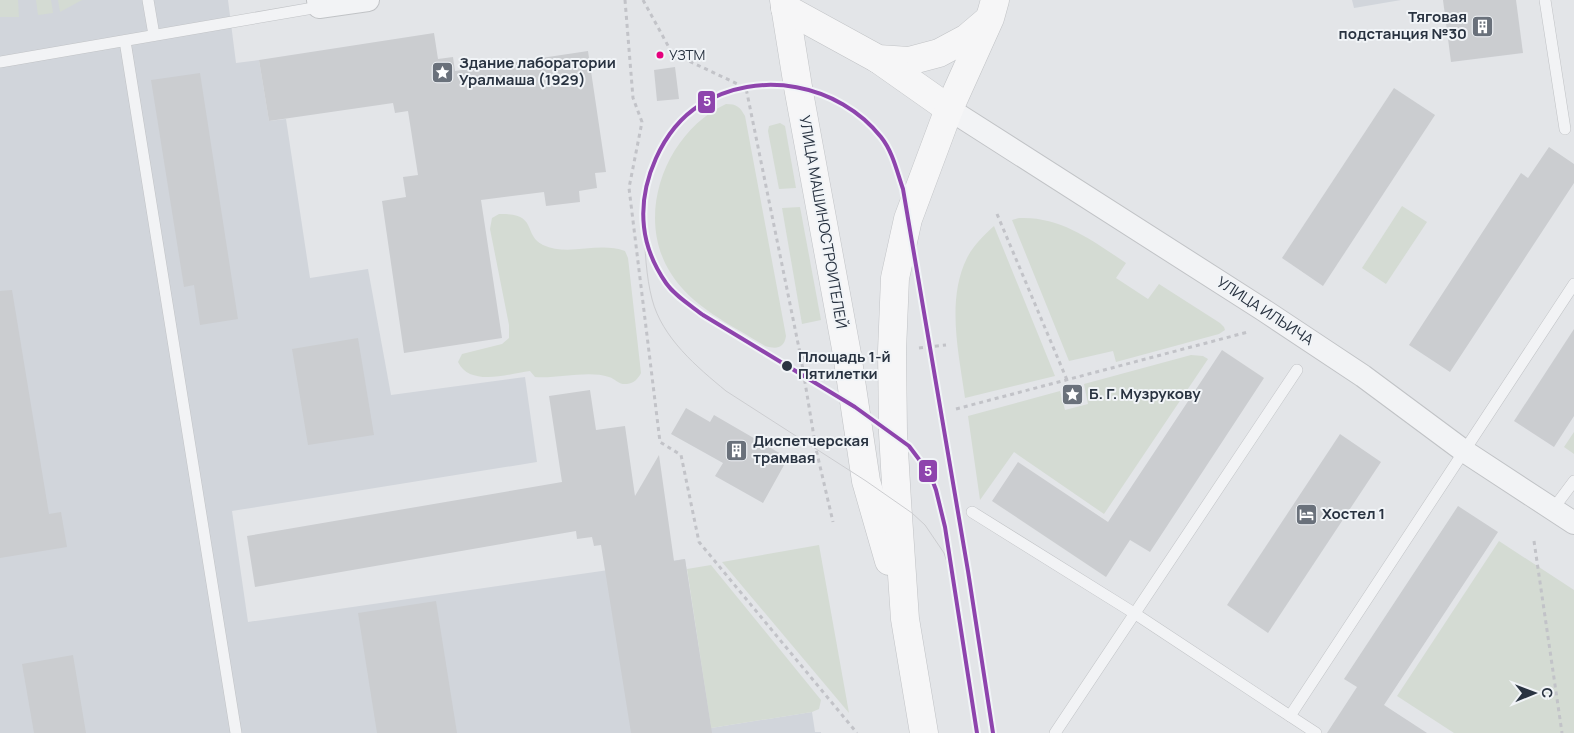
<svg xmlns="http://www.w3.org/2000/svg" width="1574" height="733" viewBox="0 0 1574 733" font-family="Manrope,sans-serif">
<rect width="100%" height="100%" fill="#e3e5e8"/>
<g fill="#d1d5db">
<polygon points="0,0 228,0 236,63 259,60 269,121 286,119 310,278 368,269 391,395 525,377 537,462 232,511 248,622 685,559 711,728 812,712 815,732 821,732 821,733 0,733"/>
<polygon points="1352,0 1401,0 1354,8"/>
</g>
<g fill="#d4dbd3">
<polygon points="0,0 18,0 19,17 0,17"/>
<polygon points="36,0 51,0 53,13 38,15"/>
<polygon points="58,0 82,0 60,12"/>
<path d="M726,104C737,104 740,107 745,116L786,336C784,349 776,349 765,346C732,325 691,307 670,272C634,214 667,131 726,104Z"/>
<polygon points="780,123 785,126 796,188 779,189 768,131 769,126"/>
<polygon points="1402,206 1427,222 1386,284 1362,268"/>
<polygon points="800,207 821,320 802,324 782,208"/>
<path d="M499,214C539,213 522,234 543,245C569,257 598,241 625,251L628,258L641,373C638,379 634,383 627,384C618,385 616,379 609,377C588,370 557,379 535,377L530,371C508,374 470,387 458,362L462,354L502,344L509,338V325L490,229L492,218Z"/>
<path d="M1019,218C1061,216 1093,241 1126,263L1116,278L1148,299L1159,284L1220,323L1224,327L1225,330L1219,334L1116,362L1113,351L1069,361L1012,220Z"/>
<path d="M994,226L1055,376L965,398C959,354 946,300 967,258C973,246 984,235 994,226Z"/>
<polygon points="1191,355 1203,356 1208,359 1104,514 1014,452 980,500 968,416 1060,391 1065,410 1088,404 1084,384"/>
<polygon points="1574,432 1574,454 1564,447"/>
<polygon points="1499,541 1574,590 1574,733 1454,733 1397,696"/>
<polygon points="819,545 849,713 722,562"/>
<polygon points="711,565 821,700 819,709 812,712 711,728 687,569"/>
</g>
<g fill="#cbcdd0">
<polygon points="1443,0 1516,0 1523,53 1451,62"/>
<polygon points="434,33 438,59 453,57 455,71 588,51 606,172 595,173 597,188 579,191 580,202 546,206 544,192 481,200 502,338 404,353 382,201 406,197 403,177 418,175 408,111 395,113 393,103 269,121 259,60"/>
<polygon points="675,67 679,99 657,101 654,70"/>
<polygon points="200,73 238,319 200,325 194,285 184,287 151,80"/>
<polygon points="1394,88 1435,115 1323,286 1282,258"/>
<polygon points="1549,147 1574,164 1574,183 1450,372 1409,345 1521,173 1528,178"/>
<polygon points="12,290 49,514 61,512 67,547 0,558 0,291"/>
<polygon points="1574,329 1574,416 1554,447 1514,421"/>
<polygon points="358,338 374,435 308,445 292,349"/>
<polygon points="1222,350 1264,378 1150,552 1130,540 1106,577 992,501 1018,462 1108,522"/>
<polygon points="590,390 596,430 625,426 635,496 659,455 674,561 685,559 712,733 631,733 601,545 594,546 592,537 577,539 576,531 255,587 247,536 562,482 549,396"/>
<polygon points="686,408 710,422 714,415 788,458 763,503 715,476 723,463 671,434"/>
<polygon points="1340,434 1381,462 1268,633 1227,605"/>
<polygon points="1458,506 1498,532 1384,705 1427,733 1327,733 1357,687 1344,679"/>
<polygon points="436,601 457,733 377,733 358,613"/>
<polygon points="73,655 86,733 34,733 22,664"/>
</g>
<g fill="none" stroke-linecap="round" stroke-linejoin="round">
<defs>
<g id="lane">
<polyline points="148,0 154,35"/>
<polyline points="1545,0 1565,129"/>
<polyline points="125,41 236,733"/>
<polyline points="0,62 319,7"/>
<polyline points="1553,509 1574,481"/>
<polyline points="972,512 1134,613 1290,716"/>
<polyline points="1055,733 1297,370"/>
<polyline points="1316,733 1290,716 1574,284"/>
</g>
<g id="street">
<polyline points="318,0 319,7 368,0"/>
<polyline points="949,109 1262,309 1363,376 1464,451 1574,523"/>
</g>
<g id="secondary">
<polyline points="784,0 798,87 847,354 866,481 889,561"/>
<polyline points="785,8 878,59 909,61 939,53 967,38 987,21"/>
<polyline points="878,59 949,109"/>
<polyline points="924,733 905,619 897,501 893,433 892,351 895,278 908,219 949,109 990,18 995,0"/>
</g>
</defs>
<use href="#lane" stroke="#c1c3c6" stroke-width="12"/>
<use href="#street" stroke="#c1c3c6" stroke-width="24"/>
<use href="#secondary" stroke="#c1c3c6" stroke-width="29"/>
<g stroke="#c2c3c8" stroke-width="3" stroke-dasharray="4 4" stroke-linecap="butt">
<polyline points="625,0 633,98 642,122 629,188 660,442 681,455 699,542 857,733"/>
<polyline points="643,0 672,53 746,88 801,358 816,449 833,522"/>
<polyline points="997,214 1067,380"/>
<polyline points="919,348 946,345"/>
<polyline points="801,358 821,356"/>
<polyline points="956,409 1248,332"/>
<polyline points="1534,541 1562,733"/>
</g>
<use href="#lane" stroke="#f2f3f5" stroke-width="11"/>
<use href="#street" stroke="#f2f3f5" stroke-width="22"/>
<use href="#secondary" stroke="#f6f6f7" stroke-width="28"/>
<path stroke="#cccdd0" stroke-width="1" d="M644,226C645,250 646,276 652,299C662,338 697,367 726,391L866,481L912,513L925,525L944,553L954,583"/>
<defs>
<path id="tram-1" d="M977,733L945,527L936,490L930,474L909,446L855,407L703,315C690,305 675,296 666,283C655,267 646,246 644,227C639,183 662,129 700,105C758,68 839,84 881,137C893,152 897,172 903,189L968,571L993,733"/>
</defs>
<use href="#tram-1" stroke="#f1f4f7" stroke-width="8"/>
<use href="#tram-1" stroke="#8e44ad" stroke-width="4"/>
</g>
<defs>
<symbol id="building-square" viewBox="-11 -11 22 22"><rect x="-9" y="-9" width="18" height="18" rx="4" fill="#6a717b" stroke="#f1f4f7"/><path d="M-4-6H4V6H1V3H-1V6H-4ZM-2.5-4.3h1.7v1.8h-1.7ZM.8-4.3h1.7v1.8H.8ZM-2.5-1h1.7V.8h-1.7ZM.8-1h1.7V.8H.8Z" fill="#fff"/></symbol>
<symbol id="sight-square" viewBox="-11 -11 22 22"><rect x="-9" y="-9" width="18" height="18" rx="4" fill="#6a717b" stroke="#f1f4f7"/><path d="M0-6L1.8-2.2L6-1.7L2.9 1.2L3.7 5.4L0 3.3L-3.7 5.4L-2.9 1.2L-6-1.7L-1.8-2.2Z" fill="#fff"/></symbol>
<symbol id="hotel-square" viewBox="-11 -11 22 22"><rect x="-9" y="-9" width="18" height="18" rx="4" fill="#6a717b" stroke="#f1f4f7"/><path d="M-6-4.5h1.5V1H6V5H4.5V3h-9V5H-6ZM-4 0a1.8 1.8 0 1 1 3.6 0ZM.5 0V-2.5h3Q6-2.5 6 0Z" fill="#fff"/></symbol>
</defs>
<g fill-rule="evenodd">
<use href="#building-square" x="1470" y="14" width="25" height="25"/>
<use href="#sight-square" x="430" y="60" width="25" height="25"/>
<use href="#sight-square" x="1060" y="382" width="25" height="25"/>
<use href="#building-square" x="724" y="438" width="25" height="25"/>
<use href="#hotel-square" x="1294" y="502" width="25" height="25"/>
</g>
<circle fill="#e5007d" stroke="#f1f4f7" stroke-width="2" cx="660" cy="55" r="4.5"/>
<circle fill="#293341" stroke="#f1f4f7" stroke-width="2" cx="787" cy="366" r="6"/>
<g text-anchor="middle" stroke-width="4" stroke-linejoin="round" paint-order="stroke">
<g font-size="14" fill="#293341" stroke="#f1f4f7" text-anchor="start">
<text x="669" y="60">УЗТМ</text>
</g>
<g font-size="15" font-weight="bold" fill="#293341" stroke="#f1f4f7" text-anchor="start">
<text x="1467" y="22" text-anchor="end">Тяговая<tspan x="1467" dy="17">подстанция №30</tspan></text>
<text x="459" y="68">Здание лаборатории<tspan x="459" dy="17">Уралмаша (1929)</tspan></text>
<text x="1089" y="399">Б. Г. Музрукову</text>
<text x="753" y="446">Диспетчерская<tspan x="753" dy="17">трамвая</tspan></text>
<text x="1322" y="519">Хостел 1</text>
</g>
<g font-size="15" fill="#293341" stroke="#f1f4f7">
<text transform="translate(823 222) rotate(80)" y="5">УЛИЦА МАШИНОСТРОИТЕЛЕЙ</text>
<text transform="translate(1265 311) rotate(33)" y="5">УЛИЦА ИЛЬИЧА</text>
</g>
<g font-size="15" font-weight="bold" fill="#293341" stroke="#f1f4f7" text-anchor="start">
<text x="798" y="362">Площадь 1-й<tspan x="798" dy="17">Пятилетки</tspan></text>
</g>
</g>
<g stroke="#f1f4f7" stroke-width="2">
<rect x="697" y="90" width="19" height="24" rx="5" fill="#8e44ad"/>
<rect x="918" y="459" width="20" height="24" rx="5" fill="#8e44ad"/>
</g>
<g font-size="14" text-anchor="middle" font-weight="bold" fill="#fff">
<text x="707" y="106">5</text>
<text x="928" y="476">5</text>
</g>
<g transform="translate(1534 693) rotate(89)" stroke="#f1f4f7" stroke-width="4" paint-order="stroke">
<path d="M0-4L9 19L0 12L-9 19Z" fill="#293341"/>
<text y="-8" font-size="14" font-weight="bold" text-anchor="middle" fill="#293341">С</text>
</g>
</svg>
